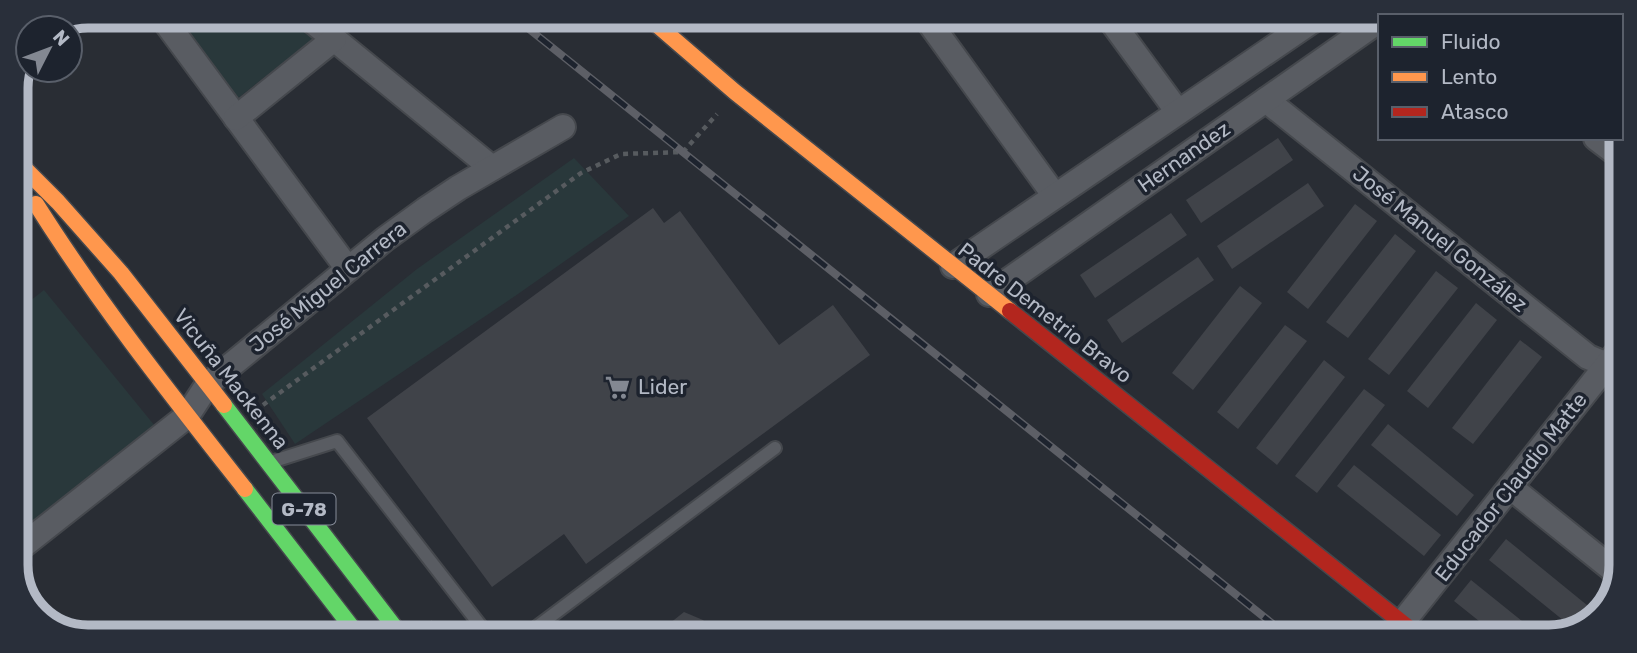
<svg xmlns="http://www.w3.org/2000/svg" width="1637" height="653" viewBox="0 0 1637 653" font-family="Rubik,sans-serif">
<rect width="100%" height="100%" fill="#292d34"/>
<g fill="#29383b">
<polygon points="175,16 288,16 313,39 237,99"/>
<polygon points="574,158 629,216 518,294 295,444 262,394 417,269"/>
<polygon points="44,290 159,431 36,530 16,505 16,312"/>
</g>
<g fill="#404349">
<polygon points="1278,138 1293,160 1201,223 1186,200"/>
<polygon points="1308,183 1324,206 1232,269 1217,246"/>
<polygon points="1355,204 1377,221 1308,309 1287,292"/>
<polygon points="653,208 664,223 680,211 779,345 833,305 870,355 586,564 564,534 492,587 367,418"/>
<polygon points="1171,213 1187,235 1095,298 1080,275"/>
<polygon points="1395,234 1416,251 1348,338 1326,322"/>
<polygon points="1198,257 1214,280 1122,343 1107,320"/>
<polygon points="1436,271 1458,288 1389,375 1368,359"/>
<polygon points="1240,286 1262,303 1193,390 1172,373"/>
<polygon points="1476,303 1497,320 1428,408 1407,391"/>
<polygon points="1285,325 1307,341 1238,429 1217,412"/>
<polygon points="1520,340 1542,357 1473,444 1452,428"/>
<polygon points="1324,360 1345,377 1277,465 1256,448"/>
<polygon points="1364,389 1385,405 1317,493 1295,476"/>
<polygon points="1388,424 1474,495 1457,516 1371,445"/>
<polygon points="1354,465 1441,535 1424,556 1337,486"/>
<polygon points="1506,539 1593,610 1578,628 1574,629 1489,560"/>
<polygon points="1471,580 1542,637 1499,637 1454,601"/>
<polygon points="684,612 703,620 718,635 655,635"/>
</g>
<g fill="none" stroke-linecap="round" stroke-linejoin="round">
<defs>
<g id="lane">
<polyline points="274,461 337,441 487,634"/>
<polyline points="526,635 775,448"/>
</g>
<g id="street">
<polyline points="161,16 348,269"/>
<polyline points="306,16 492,168"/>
<polyline points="926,18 1055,196"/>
<polyline points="1109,18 1178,112"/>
<polyline points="1266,100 1588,357 1619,370"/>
<polyline points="236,118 334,39"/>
<polyline points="1596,138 1621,157"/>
<polyline points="953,266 1315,19"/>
<polyline points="989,294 1380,20"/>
<polyline points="1510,487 1617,573"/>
<polyline points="16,551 187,416 208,384 385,239 425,210 458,188 563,127"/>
<polyline points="1402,623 1619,350"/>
</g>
<g id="fast">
<polyline points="224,405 400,634"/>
<polyline points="245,489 357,634"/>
</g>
<g id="slow">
<polyline points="648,17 735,92 1010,311"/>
<polyline points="16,160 58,202 121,273 224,405"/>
<path d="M36,204C99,304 172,396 245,489"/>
</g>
<polyline id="jam" points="1010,311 1420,637"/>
</defs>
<use href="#lane" stroke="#45484d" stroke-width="16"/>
<use href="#street" stroke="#45484d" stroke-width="28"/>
<use href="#fast" stroke="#45484d" stroke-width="19"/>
<use href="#slow" stroke="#45484d" stroke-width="19"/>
<use href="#jam" stroke="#45484d" stroke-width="19"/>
<g stroke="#575b5f" stroke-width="4.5" stroke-dasharray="5 5" stroke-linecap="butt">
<polyline points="263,405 581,173 621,154 683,152 717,114"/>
<polyline points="430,622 440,634"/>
</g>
<use href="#lane" stroke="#595c62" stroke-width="12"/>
<use href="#street" stroke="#595c62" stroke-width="24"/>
<use href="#fast" stroke="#63d668" stroke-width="16"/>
<use href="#slow" stroke="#ff974d" stroke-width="16"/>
<use href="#jam" stroke="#b3261e" stroke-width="16"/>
<defs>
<polyline id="rail" points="514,17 1289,637"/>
</defs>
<use href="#rail" stroke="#5d5f66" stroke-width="8"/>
<use href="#rail" stroke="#1d232e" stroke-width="5" stroke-dasharray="16" stroke-linecap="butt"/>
</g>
<defs>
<symbol id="supermarket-bare" viewBox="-9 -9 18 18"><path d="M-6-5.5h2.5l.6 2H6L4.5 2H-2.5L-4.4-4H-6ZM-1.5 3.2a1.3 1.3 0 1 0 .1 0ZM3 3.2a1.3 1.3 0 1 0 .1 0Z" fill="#838892" stroke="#1d232e" stroke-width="2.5" paint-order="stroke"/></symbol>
</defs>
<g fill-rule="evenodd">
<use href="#supermarket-bare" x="600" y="370" width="35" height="35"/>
</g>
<g text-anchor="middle" stroke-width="7" stroke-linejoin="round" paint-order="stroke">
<rect fill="#1d232e" stroke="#868c98" stroke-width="2" x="272.5" y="493.5" width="63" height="31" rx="5"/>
<g font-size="19" font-weight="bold" fill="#b3b9c5">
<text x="304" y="516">G-78</text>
</g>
<g font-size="21" fill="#b3b9c5" stroke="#1d232e">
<text transform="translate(1184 157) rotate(-35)" y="7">Hernandez</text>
<text transform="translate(1440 239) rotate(39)" y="7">José Manuel González</text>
<text transform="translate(328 287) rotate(-39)" y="7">José Miguel Carrera</text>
<text transform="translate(1045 313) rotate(38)" y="7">Padre Demetrio Bravo</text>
<text transform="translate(231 379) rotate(52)" y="7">Vicuña Mackenna</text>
<text transform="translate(1511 487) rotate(-52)" y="7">Educador Claudio Matte</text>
</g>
<g font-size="21" fill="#b3b9c5" stroke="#1d232e" text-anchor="start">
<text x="638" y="394">Lider</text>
</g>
</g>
<path d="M0 0H1637V653H0ZM88 28H1549A60 60 0 0 1 1609 88V565A60 60 0 0 1 1549 625H88A60 60 0 0 1 28 565V88A60 60 0 0 1 88 28Z" fill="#292f3a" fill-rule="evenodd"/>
<path fill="none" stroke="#b3b9c5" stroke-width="9" d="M88 28H1549A60 60 0 0 1 1609 88V565A60 60 0 0 1 1549 625H88A60 60 0 0 1 28 565V88A60 60 0 0 1 88 28Z"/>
<rect x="1378" y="14" width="245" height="126" fill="#1d232e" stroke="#595f6a" stroke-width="2"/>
<rect x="1392" y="37" width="35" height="10" fill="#63d668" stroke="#595f6a" stroke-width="2"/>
<text x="1441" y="49" font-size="21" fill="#b3b9c5">Fluido</text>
<rect x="1392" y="72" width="35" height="10" fill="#ff974d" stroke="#595f6a" stroke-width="2"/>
<text x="1441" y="84" font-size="21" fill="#b3b9c5">Lento</text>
<rect x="1392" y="107" width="35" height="10" fill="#b3261e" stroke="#595f6a" stroke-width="2"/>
<text x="1441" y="119" font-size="21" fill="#b3b9c5">Atasco</text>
<g transform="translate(49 49) rotate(48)"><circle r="33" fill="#1d232e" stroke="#595f6a" stroke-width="2"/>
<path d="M0-5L12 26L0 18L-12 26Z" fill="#838892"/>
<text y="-10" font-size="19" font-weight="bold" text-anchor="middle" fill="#b3b9c5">N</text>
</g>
</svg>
